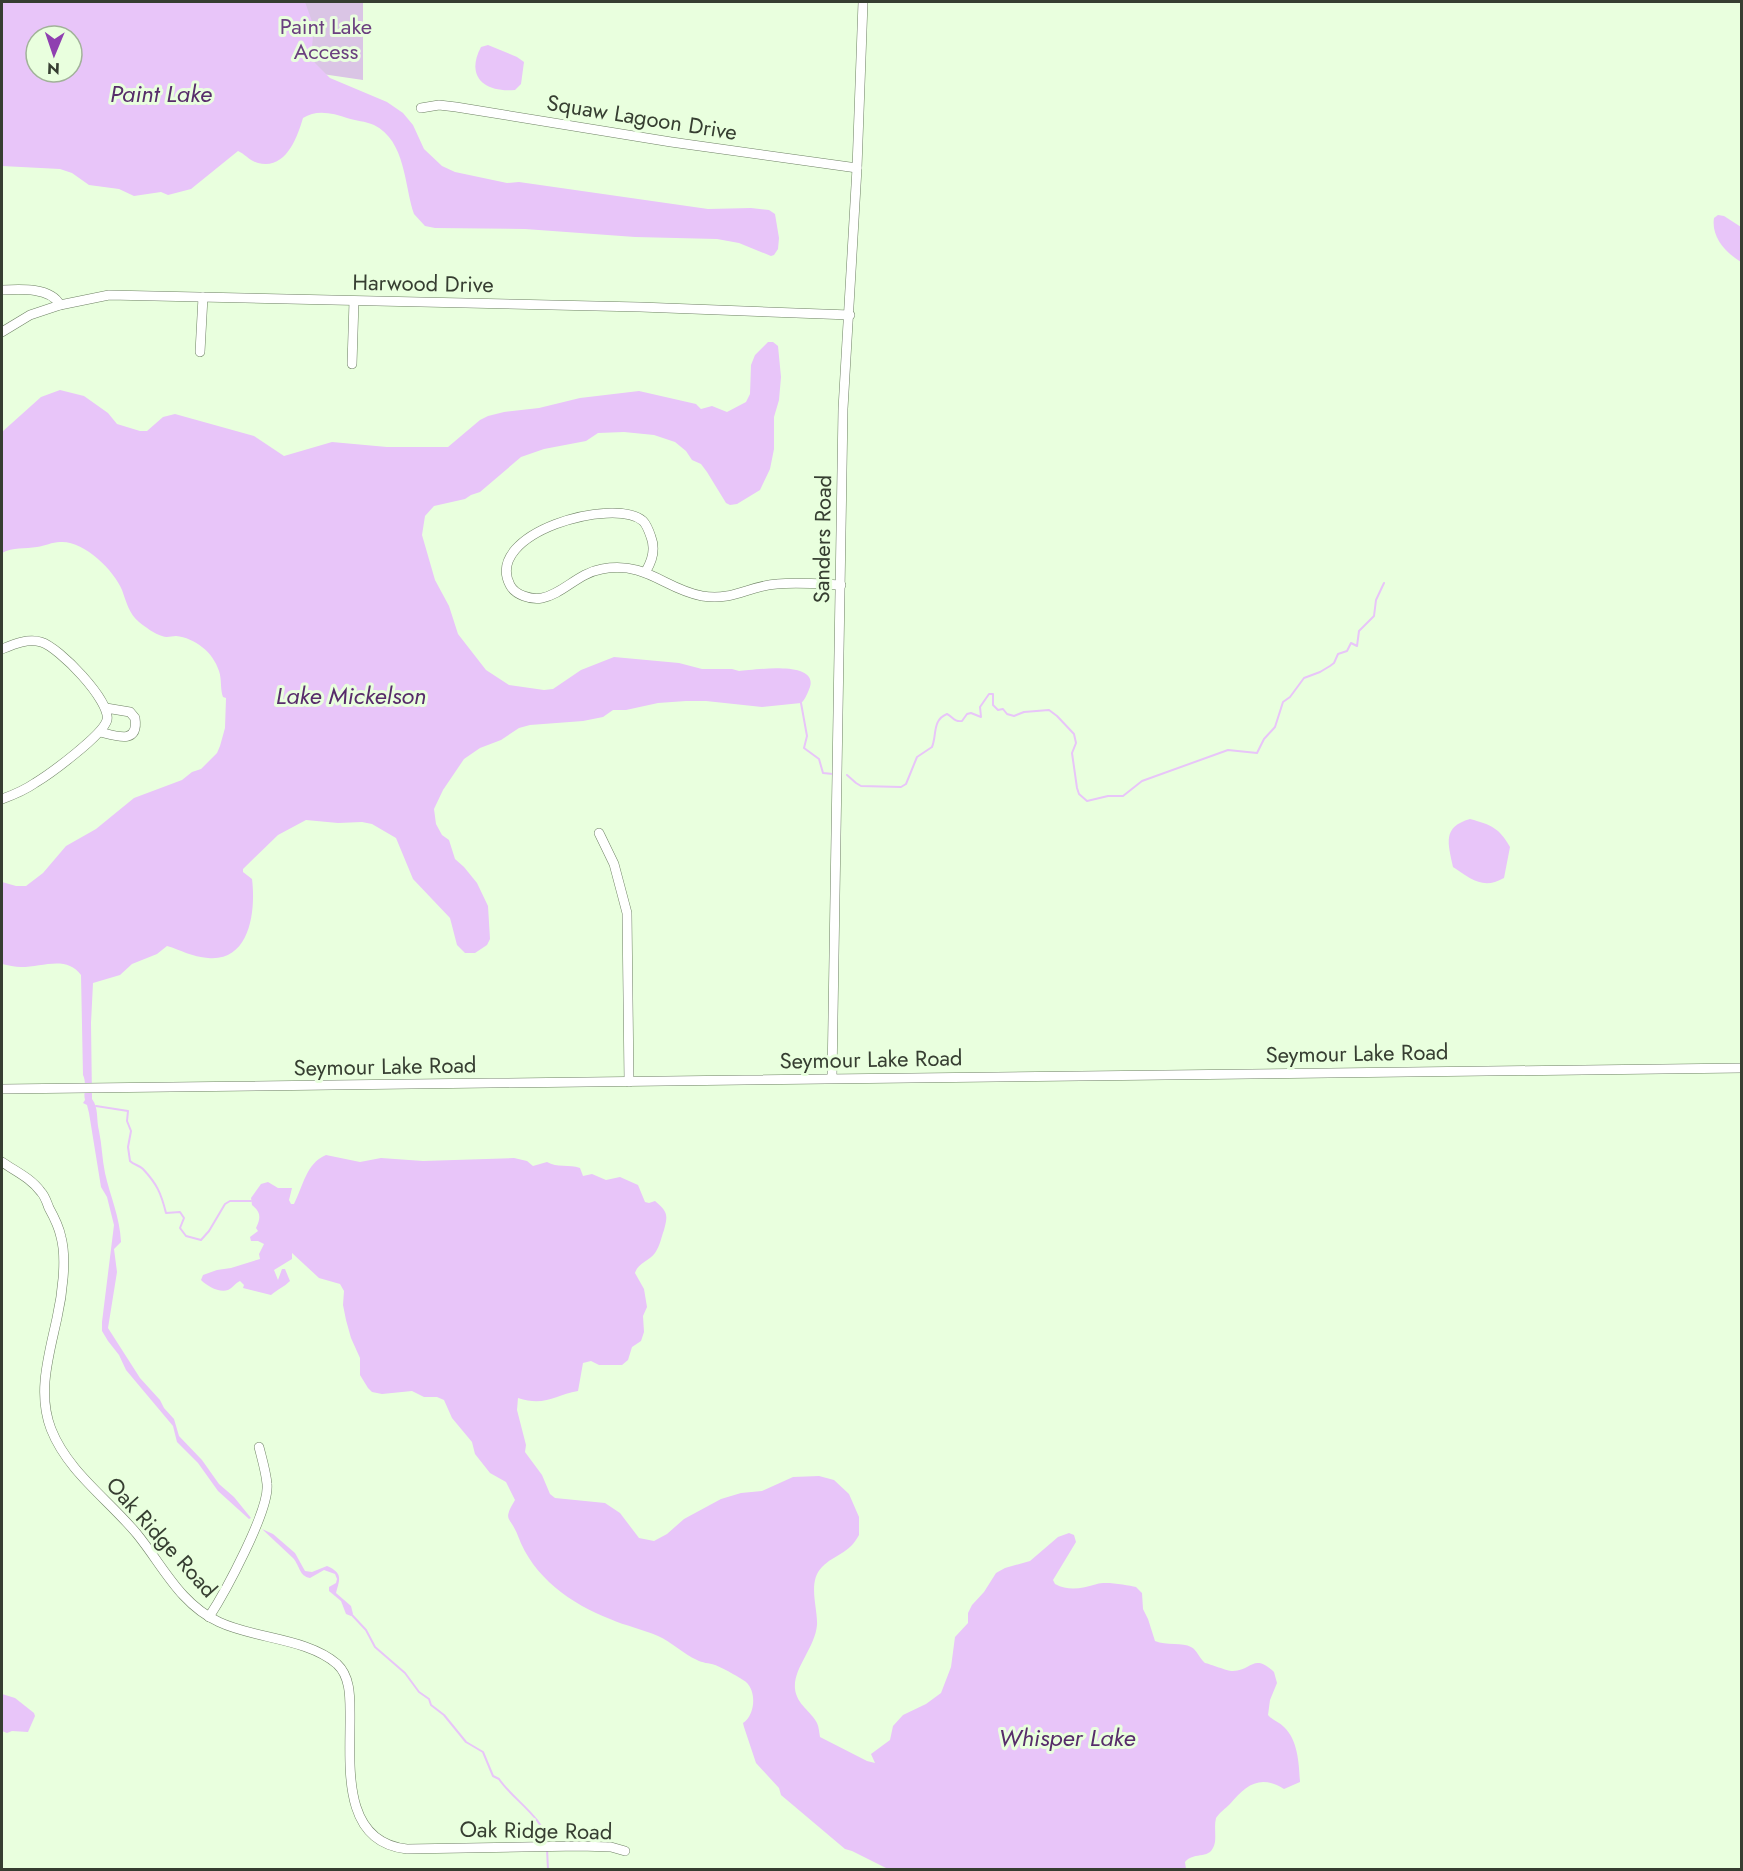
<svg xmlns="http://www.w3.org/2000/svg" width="1743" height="1871" viewBox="0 0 1743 1871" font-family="Jost,sans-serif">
<rect width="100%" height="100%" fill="#e9ffde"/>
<polygon fill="#dac5e5" points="227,2 363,2 363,80 226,60"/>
<g fill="#e8c5f9" fill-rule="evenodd">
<path d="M2,2H305L314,27L311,56L315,63L330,78L387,102L403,113L413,125L424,149L442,166L455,172L507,183L519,182L708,209L751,208L769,210L775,214L779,238L778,249L774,255L771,256L739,243L717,239L635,237L525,229L435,228L425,226L414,214C404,185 406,141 374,125C365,121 356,121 347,118C333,113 316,109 303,118C297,138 286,170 258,163C250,161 245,154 238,151L191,189L168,195L161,192L134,196L119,189L89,185L72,173L60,169L2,166ZM36,36H72V72H36Z"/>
<path d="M488,45L517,57L524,62L521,84L515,90C485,93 465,77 481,47Z"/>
<path d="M1718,215L1724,216L1741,227V262C1726,253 1711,237 1714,218Z"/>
<path d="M768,342H773L778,346L781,377L779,400L774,417V449L770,469L760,490L737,504L730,505L726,503L707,472L701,464L692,460L686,451L675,442L654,435L624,432L598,433L586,441L544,449L521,457L480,492L471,495L465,499L434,506L425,516L422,535L435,580L449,606L458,634L486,670L509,685L544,690L553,689L581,670L614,657L679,663L702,669H732L739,671C752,670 818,660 810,687C808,692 805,700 801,703L762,707L706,701H686L658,703L626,710H613L603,717L583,721L530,725L519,728L501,740L480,748L464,759L443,790L434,809L436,824L442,835L449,840L455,859L464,867L477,883L488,906L490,939L487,945L475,953H465L457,945L450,918L413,879L396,838L372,824L362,822L338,823L306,820L278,835L243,869V872L252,879C256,911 250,962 208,958C192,957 181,950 167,946L157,954L132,964L120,975L93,983L91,1023L92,1099C99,1108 96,1120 99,1131C102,1145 102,1159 105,1173C110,1196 120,1217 121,1242L114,1249L117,1272L108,1328L140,1378L160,1400L164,1408L174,1419L179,1436L202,1460L219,1484L234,1497L251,1518L249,1519L218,1491L198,1463L177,1442L173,1426L126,1370L119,1355L108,1341L102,1331V1322L114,1225L107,1197L101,1187L89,1113L87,1105L83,1103L85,1100C83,1092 87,1083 83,1075L81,975C67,955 42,967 21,967C15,967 8,965 2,964V882L16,886H26L43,873L66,846L96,829L134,798L182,780L192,772L201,769L217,753L220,746L225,728L226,698L223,697C220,689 222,680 219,671C213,652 195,638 176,636C171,636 167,638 162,636C155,634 145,627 139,622C129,614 126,601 122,590C114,570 83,540 60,542C52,542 45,546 37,547C25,549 13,547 2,553V432L41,397L60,390L84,396L108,413L117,424L140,431H147L163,417L175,414L254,436L284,456L332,442L387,447H448L480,420L488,416L504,412L539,408L580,398L639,391L696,404L701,409L712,406L727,412L746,402L750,394L751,365L755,355Z"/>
<path d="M1470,819C1492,825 1499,828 1510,847L1504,878C1483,890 1471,879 1453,867C1448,843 1442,827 1470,819Z"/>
<path d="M326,1155L360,1162L381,1158L423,1161L514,1158L527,1161L533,1166L547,1162C557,1168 569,1164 580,1168L583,1176L592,1174L606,1180L620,1177L638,1185L645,1202L649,1203L655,1201C668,1212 668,1215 664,1230C661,1238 660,1246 655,1253C649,1261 638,1263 635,1273L644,1289L647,1307L643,1316L644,1332L641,1341L632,1347L628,1360L622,1365H599L591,1361L583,1363L578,1391C555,1395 545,1407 518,1398L517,1410L526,1445L525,1452L542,1475L550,1494L555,1498L605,1503L620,1513L639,1538L654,1541L667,1534L684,1519L721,1499L741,1493L762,1491L793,1477L819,1476L834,1480L849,1494L859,1517V1535C849,1554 835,1554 822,1567C807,1582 818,1608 817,1625C815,1648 793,1668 795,1689C797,1705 811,1711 817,1723C819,1727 819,1732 820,1737L867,1761L875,1763L871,1754L890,1740L893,1726L903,1715L926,1704L941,1693L951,1667L955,1637L968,1623V1613L972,1605L984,1592L996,1573L1005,1568L1030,1561L1058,1537L1069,1533L1074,1535L1076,1542L1053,1580L1055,1584C1070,1592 1082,1588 1097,1584C1105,1581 1128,1585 1136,1587L1142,1593L1143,1609L1148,1619L1155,1641C1166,1646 1183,1642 1191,1647C1197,1650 1199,1658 1205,1663C1210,1664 1230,1672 1233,1671C1253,1670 1253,1653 1274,1672L1277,1683L1270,1700L1268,1715C1272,1720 1279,1722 1284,1727C1298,1740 1299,1764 1300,1782L1284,1789C1260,1774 1246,1785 1230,1804C1225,1809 1220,1812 1216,1818C1214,1826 1216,1834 1215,1842C1211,1862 1195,1850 1185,1862L1186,1869H888L852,1851L845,1849L781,1795L779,1788L756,1763L744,1727L743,1723C755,1715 757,1692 746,1682C743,1679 719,1666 715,1665C709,1663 702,1663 697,1660C683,1654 672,1642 658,1636C642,1629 626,1626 610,1619C571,1604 533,1577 518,1536C510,1515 502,1522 515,1500L506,1482L490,1473L475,1454L472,1442L452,1418L444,1400L437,1397H424L412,1391L382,1394L372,1392L368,1388L360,1375V1358L351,1338L346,1320L343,1305L344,1291L340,1284L319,1278L292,1253V1259L274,1270L278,1280L282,1269H285L290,1281C284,1287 278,1289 271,1295L243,1288L244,1285L240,1281C235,1283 233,1288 228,1290C219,1293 207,1286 201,1280L203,1275L217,1270L231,1268L260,1259L259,1254L264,1244L258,1241H251L250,1237L258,1231L256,1228C261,1217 261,1213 252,1205L251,1198L261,1184L268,1182L278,1188H292L289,1200L291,1204H294C303,1187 306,1163 326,1155Z"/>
<path d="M262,1529L273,1534L295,1553L305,1571L312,1572L327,1566C343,1573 340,1579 336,1593L351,1606L353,1614L351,1616L346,1614L341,1601L329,1591V1587L336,1583L337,1579L335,1574L324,1570L310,1578C299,1576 300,1566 293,1558Z"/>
<polygon points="2,1694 15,1698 34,1713 35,1716 28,1732 12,1731 7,1733 2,1731"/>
</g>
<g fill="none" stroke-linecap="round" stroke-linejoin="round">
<g stroke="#e8c5f9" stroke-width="2">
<polyline points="801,703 807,736 804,748 819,759 823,773 833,774"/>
<path d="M847,775L856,783L861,786L901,787L906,784L917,757L932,747C937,735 932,720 947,714C953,717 954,722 962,721L967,714L971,713L981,717L980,707L989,694H993V705L998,710L1003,709L1007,714L1014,716L1024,712L1049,710L1057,716L1074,734L1076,743L1072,753L1077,788L1079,794L1087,801L1108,796H1123L1142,781L1228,750L1257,753L1264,739L1275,727L1283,702L1290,697L1304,678L1320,672L1330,666L1334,663L1338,654L1347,651L1351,643L1357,646L1359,631L1374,616L1376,600L1384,583"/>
<path d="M96,1106L128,1111L127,1121L131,1131L128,1147L130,1161C134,1165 139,1165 143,1169C157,1184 161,1193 166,1213L180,1212L184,1218L180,1228L186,1236L201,1240L209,1231L225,1204L230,1201H251"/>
<path d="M352,1615L366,1630L375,1647L405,1673L419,1692L429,1699L431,1705L444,1715L466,1742L483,1752L493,1776L499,1779C512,1799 545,1818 547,1843"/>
<polyline points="547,1848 548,1870"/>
</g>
<defs>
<g id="minor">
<polyline points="421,108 439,105 456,107 671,142 857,168"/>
<path d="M2,290C20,289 51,287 60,305"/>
<polyline points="2,332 30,315 60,305 109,295 640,307 850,315"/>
<polyline points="200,352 203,297"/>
<polyline points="352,364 354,301"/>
<path d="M646,571C652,561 656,550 651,537C649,531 647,525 643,521C614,496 483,533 510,585C515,595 531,600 542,598C563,594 578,573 602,569C647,561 664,589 702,596C734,601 748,586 777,584C798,582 820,584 841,585"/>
<path d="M2,649C14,644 28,638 41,642C59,647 111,701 107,720C103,735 50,774 35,783C25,790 13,795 2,799"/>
<path d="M100,732C116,736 139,745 135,718L130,712L106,708"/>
<polyline points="599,833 614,864 627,913 629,1082"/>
<polyline points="832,1078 843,409 857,168 863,2"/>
<polyline points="2,1089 1742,1068"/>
<path d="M2,1162C15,1171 31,1178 41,1192C45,1196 47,1203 49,1208C54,1217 59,1227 61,1237C67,1259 62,1296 57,1318C49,1355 37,1393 51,1429C68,1472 108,1499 137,1534C163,1566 180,1604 219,1622C255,1639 307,1638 337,1664C350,1676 350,1696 350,1711C351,1761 339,1842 407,1849L580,1846L611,1847L625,1851"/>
<path d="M209,1617C224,1594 270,1510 267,1484C266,1472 262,1459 259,1447"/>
</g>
</defs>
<use href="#minor" stroke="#6e8164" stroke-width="10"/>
<use href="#minor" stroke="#fff" stroke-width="9"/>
</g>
<g text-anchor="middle" stroke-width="6" stroke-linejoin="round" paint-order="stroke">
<g font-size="22" fill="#6b407f" stroke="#e9ffde">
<text x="326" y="34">Paint Lake<tspan x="326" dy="25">Access</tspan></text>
</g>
<g font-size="22" fill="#363e31" stroke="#e9ffde">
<text transform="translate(642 117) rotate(9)" y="8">Squaw Lagoon Drive</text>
<text transform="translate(423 283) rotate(1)" y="8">Harwood Drive</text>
<text transform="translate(822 539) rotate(-89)" y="8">Sanders Road</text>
<text transform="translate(1357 1053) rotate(-1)" y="8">Seymour Lake Road</text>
<text transform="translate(871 1059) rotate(-1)" y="8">Seymour Lake Road</text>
<text transform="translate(385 1066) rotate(-1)" y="8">Seymour Lake Road</text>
<text transform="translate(162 1537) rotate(48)" y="8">Oak Ridge Road</text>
<text transform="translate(536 1830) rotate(1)" y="8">Oak Ridge Road</text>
</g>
<g font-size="24" font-style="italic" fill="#572c6a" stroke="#e9ffde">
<text x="161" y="102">Paint Lake</text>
<text x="351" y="704">Lake Mickelson</text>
<text x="1067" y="1746">Whisper Lake</text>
</g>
</g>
<rect width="1743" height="1871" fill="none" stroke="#363e31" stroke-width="6"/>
<g transform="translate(54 54) rotate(182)"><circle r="28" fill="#e9ffde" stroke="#a1b299" stroke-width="1.5"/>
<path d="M0-4.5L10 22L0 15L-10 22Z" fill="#8f40b0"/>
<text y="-9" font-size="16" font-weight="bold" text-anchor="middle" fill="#363e31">N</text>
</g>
</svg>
